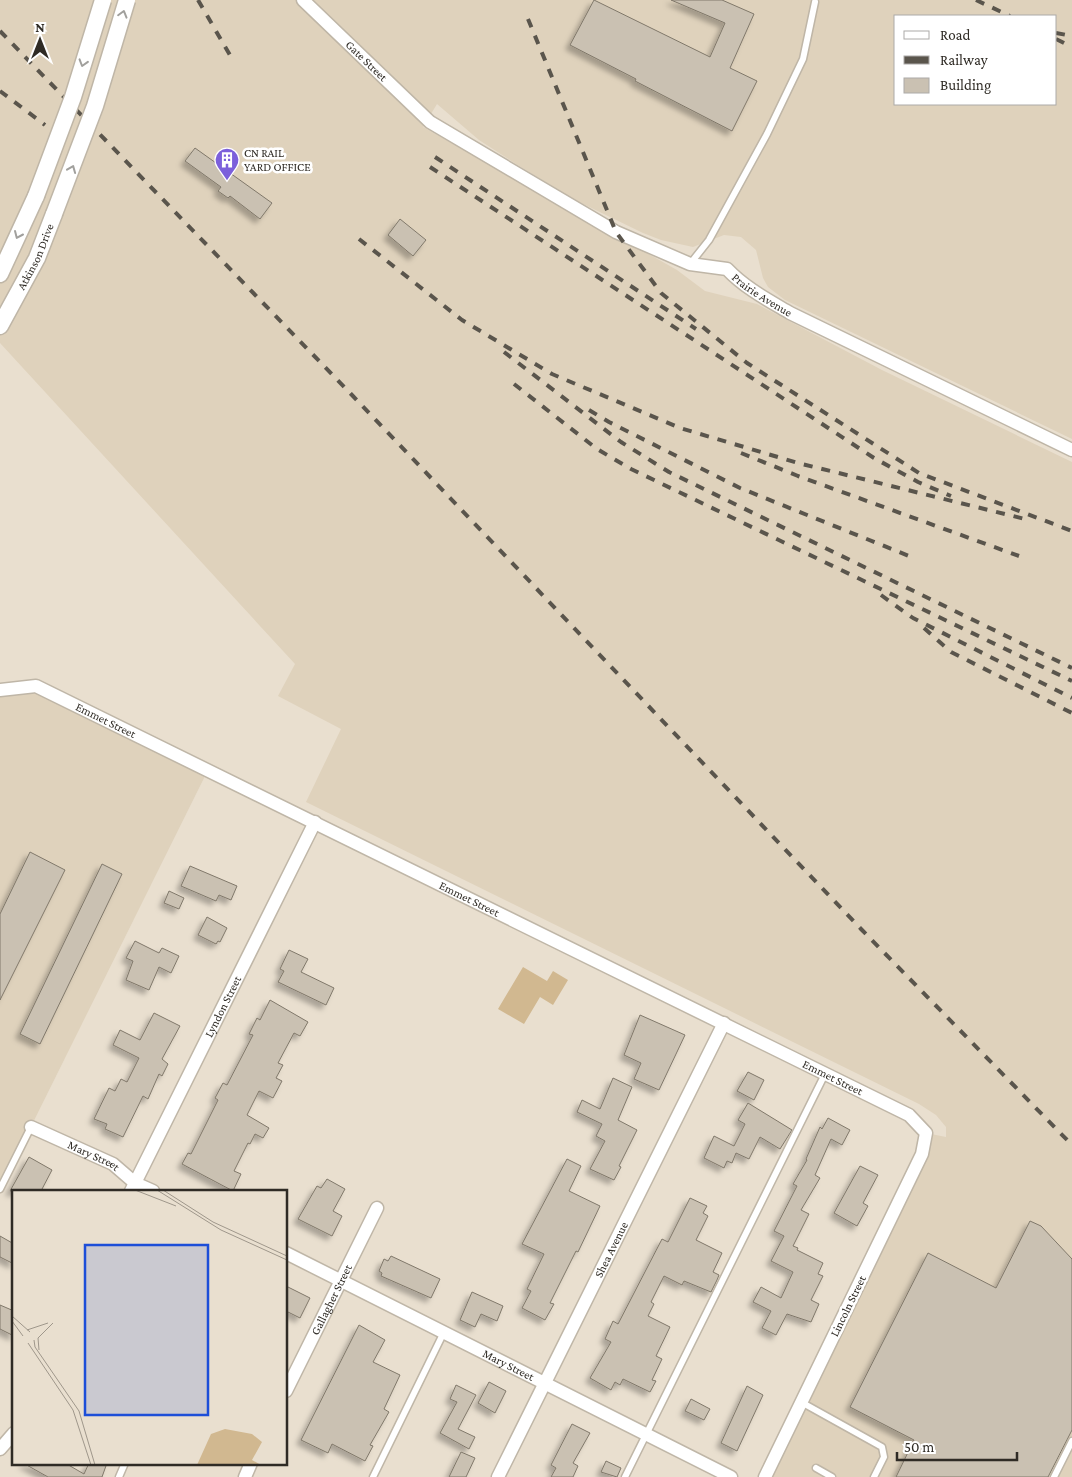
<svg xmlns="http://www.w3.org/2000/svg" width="1072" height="1477" viewBox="0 0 1072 1477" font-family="'Crimson Pro',serif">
<defs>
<filter id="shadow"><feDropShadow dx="-4.5" dy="4.5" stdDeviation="2.5" flood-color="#0004"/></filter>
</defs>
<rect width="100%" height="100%" fill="#e9dfcf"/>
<g fill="#dfd2bc" fill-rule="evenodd">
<path d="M0,0H1072V439L785,300L768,287L763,278L756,250L741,237L724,235L693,247L661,240L643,233L575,200L516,164L479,140L437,104L423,127L677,270L705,291L757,304L882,370L1072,462V1477H765L926,1133L946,1137V1127L936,1115L919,1104L306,802L341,729L278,696L295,664L0,343ZM896,16H1056V104H896Z"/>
<polygon points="0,686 36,686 208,770 0,1189"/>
</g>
<polygon fill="#d1b890" points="523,967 547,981 553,971 568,980 553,1005 540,997 524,1024 498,1009"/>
<g fill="#cac1b2" stroke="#80786a" filter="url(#shadow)">
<polygon points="594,0 710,57 725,23 671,0 722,0 754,14 730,68 757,81 732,131 635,81 636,79 570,45"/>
<polygon points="195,148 272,203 260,219 230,196 228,198 218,191 221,187 185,161"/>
<polygon points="400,219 426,240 413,256 388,235"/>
<polygon points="30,852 65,870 0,1000 0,914"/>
<polygon points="102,864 122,874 40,1044 20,1034"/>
<polygon points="190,866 237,886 231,900 219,895 216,901 181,886"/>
<polygon points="169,891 184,898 179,909 164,903"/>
<polygon points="207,917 227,928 220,942 218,941 216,944 198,935"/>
<polygon points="135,941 159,953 162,948 179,956 171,973 159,967 149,990 126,980 133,961 126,958"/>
<polygon points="289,950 308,959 301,972 334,988 326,1005 278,982 284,971 280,969"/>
<polygon points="270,1000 308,1022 300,1036 294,1033 278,1063 283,1065 276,1078 282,1081 273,1098 259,1091 247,1115 269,1128 263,1138 255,1134 250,1144 248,1143 234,1171 241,1174 233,1191 182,1164 188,1153 191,1154 218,1100 215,1098 223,1083 227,1085 253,1035 249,1034 257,1018 260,1020"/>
<polygon points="154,1013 180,1026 162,1059 168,1064 162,1076 159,1074 148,1099 143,1096 123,1137 105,1129 107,1124 94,1119 109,1088 115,1091 121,1079 127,1082 139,1058 113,1045 120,1030 140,1040"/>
<polygon points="640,1015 685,1035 659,1090 634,1079 641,1063 624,1055"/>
<polygon points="748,1072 764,1080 754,1100 737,1091"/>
<polygon points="613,1078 632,1087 618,1120 637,1130 619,1166 621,1167 614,1180 590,1169 605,1141 596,1136 602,1124 577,1112 582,1100 600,1109"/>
<polygon points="748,1103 792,1130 780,1149 760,1137 749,1159 736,1153 732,1163 727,1161 724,1168 704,1158 714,1136 734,1146 745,1124 738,1120"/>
<polygon points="828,1118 850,1130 842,1145 831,1139 815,1175 820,1178 801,1210 809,1214 793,1246 798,1248 797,1250 823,1263 818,1274 823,1276 811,1300 819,1304 811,1322 787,1314 776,1335 762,1328 771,1311 753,1302 761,1287 781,1298 793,1272 771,1261 784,1236 774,1231 797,1186 793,1184 807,1160 806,1159 820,1127 822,1129"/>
<polygon points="29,1157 52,1170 41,1191 10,1191"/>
<polygon points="567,1159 581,1166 569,1191 600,1206 578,1252 576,1251 550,1303 554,1304 545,1320 522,1308 531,1291 527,1289 544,1254 522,1244"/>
<polygon points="860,1166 878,1175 863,1203 868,1206 857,1226 834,1213"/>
<polygon points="327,1179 345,1189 333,1211 342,1216 332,1236 298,1219 317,1186 321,1188"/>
<polygon points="690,1198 707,1206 703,1213 708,1216 696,1240 722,1253 713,1272 719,1275 717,1280 711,1292 684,1281 682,1285 664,1276 651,1302 654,1304 648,1316 670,1327 656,1356 662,1359 652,1380 656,1381 650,1392 623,1379 620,1385 615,1382 611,1390 590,1378 611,1342 605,1339 613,1321 618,1324 662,1239 668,1242"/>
<polygon points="1030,1221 1041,1226 1072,1259 1072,1430 1048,1477 896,1477 914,1440 850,1407 928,1253 996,1288"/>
<polygon points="0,1236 14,1244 14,1264 0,1257"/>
<polygon points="391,1256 440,1279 431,1298 381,1276 382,1273 379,1271 384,1259 388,1261"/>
<polygon points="286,1286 310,1298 300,1318 286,1311"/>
<polygon points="472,1292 503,1306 497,1321 481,1314 475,1327 460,1320"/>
<polygon points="0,1305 14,1311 14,1336 0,1329"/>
<polygon points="359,1325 385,1340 373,1362 400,1375 384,1409 389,1412 370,1445 373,1446 365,1461 332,1444 328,1453 301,1440"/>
<polygon points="489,1382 506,1391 495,1413 478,1403"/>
<polygon points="456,1385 476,1395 458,1429 475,1437 469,1449 440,1433 457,1402 450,1399"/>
<polygon points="747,1386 763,1395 737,1451 721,1443"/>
<polygon points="691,1399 710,1409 704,1420 685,1411"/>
<polygon points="572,1424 590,1433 573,1463 578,1466 573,1477 551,1477 556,1468 551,1465"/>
<polygon points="461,1452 475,1458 466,1477 449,1477"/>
<polygon points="606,1461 621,1468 617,1477 601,1472"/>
<polygon points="23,1463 65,1463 84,1474 89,1463 107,1463 102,1477 48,1477"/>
</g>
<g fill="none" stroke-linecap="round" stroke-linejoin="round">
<defs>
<g id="service">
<polyline points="690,264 709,240 767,134 803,59 815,2"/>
<polyline points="0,1189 31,1127"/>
<polyline points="801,1402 882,1447 884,1457 874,1477"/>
<polyline points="816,1468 832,1477"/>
<polyline points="119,1477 125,1463"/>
<polyline points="373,1477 444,1332"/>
<polyline points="625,1477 825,1074"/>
<polyline points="1054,1477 1072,1441"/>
</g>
<g id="minor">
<path id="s1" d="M303,0L430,122L616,232L690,264L727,269C745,288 768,300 790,313L1072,450"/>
<path id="s2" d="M0,690L36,686L909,1115L926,1133L922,1154L765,1477"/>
<path id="s3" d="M31,1127L113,1164L135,1183L153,1191"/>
<path id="s4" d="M131,1191L315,822"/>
<path id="s5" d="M286,1253L731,1477"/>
<path id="s6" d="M286,1391L377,1208"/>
<polyline points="0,1449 14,1433"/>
<polyline points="245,1477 251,1463"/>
<path id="s7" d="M498,1477L724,1023"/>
</g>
<g id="tertiary">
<polyline points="0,274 36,196"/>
<path id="s8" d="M0,326L37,258L54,214"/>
</g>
</defs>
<use href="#service" stroke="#bfb6a7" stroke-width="9"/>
<use href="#minor" stroke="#bfb6a7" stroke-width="15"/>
<use href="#tertiary" stroke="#bfb6a7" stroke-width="19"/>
<use href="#service" stroke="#fff" stroke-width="6"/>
<use href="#minor" stroke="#fff" stroke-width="12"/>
<use href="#tertiary" stroke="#fff" stroke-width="16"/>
<g stroke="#5a554c" stroke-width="4" stroke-dasharray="9 9" stroke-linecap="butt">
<polyline points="198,0 234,62"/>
<polyline points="976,0 1010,16"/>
<polyline points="528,19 616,232 661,293 747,363 919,473 1072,531"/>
<polyline points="0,31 351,394 861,929 1072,1145"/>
<polyline points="1056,33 1072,36"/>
<polyline points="1056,39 1072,47"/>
<polyline points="0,91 45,125"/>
<polyline points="435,157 696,329"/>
<polyline points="430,167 874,458 918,482 951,496"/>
<polyline points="359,239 462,320 552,374 680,428 798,463 1025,519"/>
<polyline points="504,352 621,442 669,472 1072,668"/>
<polyline points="514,384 597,449 631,469 1072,681"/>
<polyline points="589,410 609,422 740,488 914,558"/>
<polyline points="741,453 798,476 1019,556"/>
<polyline points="881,595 913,618 1072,698"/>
<polyline points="924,628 951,652 1072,713"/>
</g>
<defs>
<g id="tertiary-bridge">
<polyline points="36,196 73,97 103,0"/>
<polyline points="54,214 95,106 127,0"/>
</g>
</defs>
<use href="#tertiary-bridge" stroke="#bfb6a7" stroke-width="19" stroke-linecap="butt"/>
<use href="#tertiary-bridge" stroke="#fff" stroke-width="16"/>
</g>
<defs><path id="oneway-chevron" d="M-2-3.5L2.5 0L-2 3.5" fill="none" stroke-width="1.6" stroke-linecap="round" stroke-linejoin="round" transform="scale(1.25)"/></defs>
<g stroke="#a1a09d">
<use href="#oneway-chevron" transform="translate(123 14) rotate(-74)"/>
<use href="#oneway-chevron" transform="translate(83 63) rotate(107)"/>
<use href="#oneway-chevron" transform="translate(72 169) rotate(-68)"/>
<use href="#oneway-chevron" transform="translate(18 235) rotate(114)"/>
</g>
<defs>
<symbol id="building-pin" viewBox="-11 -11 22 30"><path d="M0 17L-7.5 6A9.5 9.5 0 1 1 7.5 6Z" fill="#7c60db" stroke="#fff"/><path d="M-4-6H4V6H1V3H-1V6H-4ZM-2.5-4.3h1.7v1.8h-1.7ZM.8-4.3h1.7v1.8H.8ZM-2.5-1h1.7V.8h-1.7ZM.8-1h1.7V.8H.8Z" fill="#fff"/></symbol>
</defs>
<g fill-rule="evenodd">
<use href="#building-pin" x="213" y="146" width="28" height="38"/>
</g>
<g text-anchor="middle" stroke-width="5" stroke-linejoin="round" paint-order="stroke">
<g font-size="12" fill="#2f2b25" stroke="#fff">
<text dy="4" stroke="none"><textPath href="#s1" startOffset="88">Gate Street</textPath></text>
<text dy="4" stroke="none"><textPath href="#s8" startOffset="78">Atkinson Drive</textPath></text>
<text dy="4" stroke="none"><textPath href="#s1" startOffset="554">Prairie Avenue</textPath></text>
<text dy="4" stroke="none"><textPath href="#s2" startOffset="114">Emmet Street</textPath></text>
<text dy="4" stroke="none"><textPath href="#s2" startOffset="519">Emmet Street</textPath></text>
<text dy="4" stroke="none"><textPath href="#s4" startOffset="206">Lyndon Street</textPath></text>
<text dy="4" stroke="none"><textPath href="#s2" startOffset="924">Emmet Street</textPath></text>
<text dy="4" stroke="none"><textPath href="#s3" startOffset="69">Mary Street</textPath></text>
<text dy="4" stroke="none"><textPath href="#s7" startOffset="254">Shea Avenue</textPath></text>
<text dy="4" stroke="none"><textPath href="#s6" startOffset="102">Gallagher Street</textPath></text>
<text transform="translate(848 1306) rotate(-64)" y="4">Lincoln Street</text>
<text dy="4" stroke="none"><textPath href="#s5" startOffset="249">Mary Street</textPath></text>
</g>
<g font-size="12" fill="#2f2b25" stroke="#fff" text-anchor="start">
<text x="244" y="157">CN RAIL<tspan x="244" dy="14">YARD OFFICE</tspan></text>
</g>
</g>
<g transform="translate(12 1190)">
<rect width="275" height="275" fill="#e9dfcf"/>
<path d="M213,239L240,244L250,252L240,270L249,275H185L199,244Z" fill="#d1b890"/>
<path fill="none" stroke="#9f978b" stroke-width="1" d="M123,0L164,16M145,0L209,40L275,70M151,0L201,32L275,66M0,126L18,142M0,131L11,146M15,140L36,133M22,150L23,157L67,221L83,275M16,153L61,220L79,275M27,160L26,148L41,133"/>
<path fill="#1d4ed8" fill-opacity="0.15" stroke="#1d4ed8" stroke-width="2.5" d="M73,55H196V225H73Z"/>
<rect width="275" height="275" fill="none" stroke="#2f2b25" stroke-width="2.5"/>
</g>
<rect x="894" y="15" width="162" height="90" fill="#ffffff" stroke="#acaaa8"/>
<rect x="904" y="31" width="25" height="8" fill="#ffffff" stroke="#acaaa8"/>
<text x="940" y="40" font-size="15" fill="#2f2b25">Road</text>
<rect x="904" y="56" width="25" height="8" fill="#5a554c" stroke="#acaaa8"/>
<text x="940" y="65" font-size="15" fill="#2f2b25">Railway</text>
<rect x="904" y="78" width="25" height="15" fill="#cac1b2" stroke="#acaaa8"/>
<text x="940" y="90" font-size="15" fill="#2f2b25">Building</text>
<g transform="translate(40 40)" stroke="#ffffff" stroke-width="4" paint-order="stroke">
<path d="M0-4L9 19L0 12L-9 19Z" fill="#2f2b25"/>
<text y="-8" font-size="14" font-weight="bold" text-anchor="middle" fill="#2f2b25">N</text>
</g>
<path d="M897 1452v8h120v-8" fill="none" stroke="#2f2b25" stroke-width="2.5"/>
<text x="904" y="1452" font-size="15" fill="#2f2b25" stroke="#ffffff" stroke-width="4" paint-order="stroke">50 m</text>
</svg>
